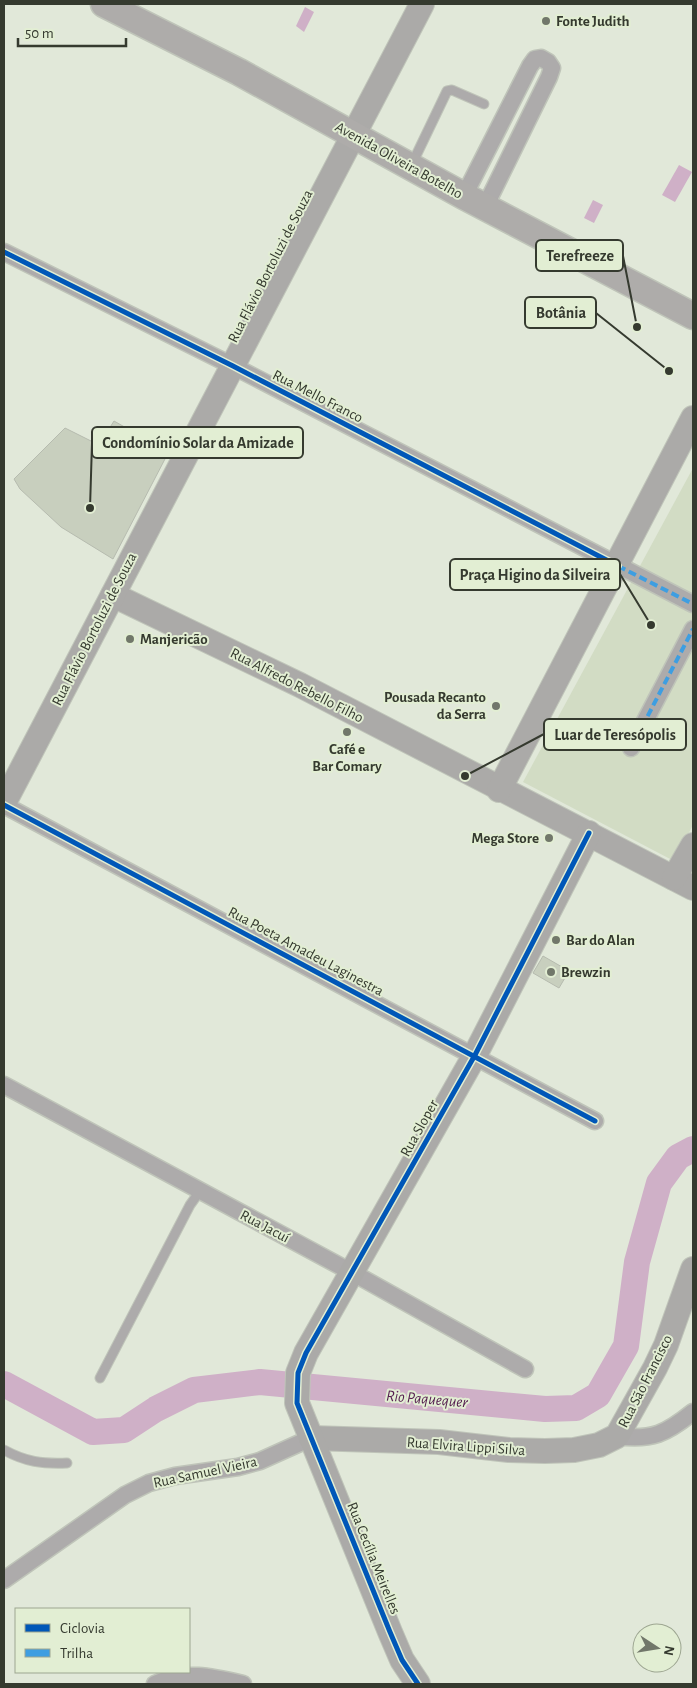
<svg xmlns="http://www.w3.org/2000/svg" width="697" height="1688" viewBox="0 0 697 1688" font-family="'Alegreya Sans',sans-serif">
<rect width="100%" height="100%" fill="#e1e8d9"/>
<polygon fill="#d2dcc4" points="693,468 693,825 674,861 523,782"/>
<g fill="#cfb0c7">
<polygon points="305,7 314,12 304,32 296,26"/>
<polygon points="679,165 692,172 675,202 662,195"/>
<polygon points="593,200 603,205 594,223 584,218"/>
</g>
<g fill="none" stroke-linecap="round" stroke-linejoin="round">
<polyline stroke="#cfb0c7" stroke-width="26" points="4,1384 93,1432 124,1430 156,1409 194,1390 260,1382 545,1409 576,1408 598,1395 626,1346 637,1262 659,1183 678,1157 693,1149"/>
</g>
<g fill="#c8cfbe" stroke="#b6bbaf">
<polygon points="114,421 165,450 166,457 113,559 61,527 20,489 14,479 65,428 99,445"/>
<polygon points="543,956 569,971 559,988 533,973"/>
</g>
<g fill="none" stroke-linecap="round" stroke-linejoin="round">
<defs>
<g id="lane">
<polyline points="412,164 447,91 452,90 484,104"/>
<polyline points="100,1378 190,1205 200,1191"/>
<path d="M4,1450C26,1462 42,1464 67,1463"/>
</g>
<g id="street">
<polyline points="464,196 530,66 535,59 541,58 548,62 552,68 549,77 485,207"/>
<polyline points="4,252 233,366 693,604"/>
<polyline points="631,748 693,629"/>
<polyline points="4,805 595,1121"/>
<polyline points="4,1085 353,1273 525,1369"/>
<path d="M617,1436C652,1441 667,1433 693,1412"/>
<polyline points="4,1580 125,1495 149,1483 175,1476 238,1467 260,1461 311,1438"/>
<path d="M155,1684C184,1670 213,1677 243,1684"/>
</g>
<g id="secondary">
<polyline points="113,595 300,685 693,888"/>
<polyline points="499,790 693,418"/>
<polyline points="4,803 422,4"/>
<polyline points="674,878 693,845"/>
<polyline points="311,1438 439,1442 509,1450 545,1451 574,1450 599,1445 617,1436 655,1368 666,1345 693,1269"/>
<polyline points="418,1684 402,1660 390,1632 297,1403 298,1373 306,1353 475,1055 589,833"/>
</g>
<polyline id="primary" points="104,4 239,72 464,196 693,316"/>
</defs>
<use href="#lane" stroke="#bfc4b9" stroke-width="11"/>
<use href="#street" stroke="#bfc4b9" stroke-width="19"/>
<use href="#secondary" stroke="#bfc4b9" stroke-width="26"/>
<use href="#primary" stroke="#bfc4b9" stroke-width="29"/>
<use href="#lane" stroke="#adabab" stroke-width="9"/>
<use href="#street" stroke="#adabab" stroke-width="16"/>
<use href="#secondary" stroke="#abaaa8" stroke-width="24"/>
<use href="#primary" stroke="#aeacaa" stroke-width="26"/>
<g stroke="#3e9ee1" stroke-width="4" stroke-dasharray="8 4" stroke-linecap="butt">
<polyline points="618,566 693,604"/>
<polyline points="631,748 693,629"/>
</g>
<defs>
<g id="cycleway">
<polyline points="4,252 233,366 618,566"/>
<polyline points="4,805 595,1121"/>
<polyline points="418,1684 402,1660 390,1632 297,1403 298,1373 306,1353 475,1055 589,833"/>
</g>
</defs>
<use href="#cycleway" stroke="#e2eed3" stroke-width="8"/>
<use href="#cycleway" stroke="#0057b8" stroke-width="5"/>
</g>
<g fill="#71776a" stroke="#e2eed3" stroke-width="2">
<circle cx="546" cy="21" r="5"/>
<circle cx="130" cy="639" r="5"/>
<circle cx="496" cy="706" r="5"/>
<circle cx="347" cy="732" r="5"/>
<circle cx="549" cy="838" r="5"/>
<circle cx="556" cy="940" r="5"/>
<circle cx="551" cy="972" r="5"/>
</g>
<g text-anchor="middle" stroke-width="4" stroke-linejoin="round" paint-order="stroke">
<g font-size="15" font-weight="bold" fill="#353a2f" stroke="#e2eed3" text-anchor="start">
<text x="556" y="26">Fonte Judith</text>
<text x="140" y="644">Manjericão</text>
<text x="486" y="702" text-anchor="end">Pousada Recanto<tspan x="486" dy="17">da Serra</tspan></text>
<text x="347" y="754" text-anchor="middle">Café e<tspan x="347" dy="17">Bar Comary</tspan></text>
<text x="539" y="843" text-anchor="end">Mega Store</text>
<text x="566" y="945">Bar do Alan</text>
<text x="561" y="977">Brewzin</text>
</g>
<g font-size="15" fill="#353a2f" stroke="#e2eed3">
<text transform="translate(399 160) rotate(29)" y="5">Avenida Oliveira Botelho</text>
<text transform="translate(270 266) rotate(-63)" y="5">Rua Flávio Bortoluzi de Souza</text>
<text transform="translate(318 396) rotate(27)" y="5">Rua Mello Franco</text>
<text transform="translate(94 629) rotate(-63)" y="5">Rua Flávio Bortoluzi de Souza</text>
<text transform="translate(297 685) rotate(27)" y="5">Rua Alfredo Rebello Filho</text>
<text transform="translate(306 951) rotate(28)" y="5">Rua Poeta Amadeu Laginestra</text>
<text transform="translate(419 1128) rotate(-61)" y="5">Rua Sloper</text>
<text transform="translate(265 1226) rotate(28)" y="5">Rua Jacuí</text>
<text transform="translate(645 1381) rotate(-63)" y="5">Rua São Francisco</text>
<text transform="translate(466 1446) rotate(4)" y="5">Rua Elvira Lippi Silva</text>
<text transform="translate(205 1472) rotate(-12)" y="5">Rua Samuel Vieira</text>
<text transform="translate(374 1558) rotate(68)" y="5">Rua Cecília Meirelles</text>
</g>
<g font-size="16" font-style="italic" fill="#551d4f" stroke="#e2eed3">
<text transform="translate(427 1398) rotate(5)" y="6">Rio Paquequer</text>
</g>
</g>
<path fill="none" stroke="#353a2f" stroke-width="2" d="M637 327L623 256M669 371L596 313M90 508L92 443M651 625L620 574M465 776L544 734"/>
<g fill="#353a2f" stroke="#e2eed3" stroke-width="2">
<circle cx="637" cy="327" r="5"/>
<circle cx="669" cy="371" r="5"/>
<circle cx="90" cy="508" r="5"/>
<circle cx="651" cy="625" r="5"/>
<circle cx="465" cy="776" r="5"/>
</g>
<g fill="#e2eed3" stroke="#353a2f" stroke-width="2">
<rect x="536" y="240" width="87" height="31" rx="5"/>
<rect x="525" y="297" width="71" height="31" rx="5"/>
<rect x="92" y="427" width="211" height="31" rx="5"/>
<rect x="450" y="559" width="170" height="31" rx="5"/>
<rect x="544" y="719" width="142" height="31" rx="5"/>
</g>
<g font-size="16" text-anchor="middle" font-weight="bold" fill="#353a2f">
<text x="580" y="261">Terefreeze</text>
<text x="561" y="318">Botânia</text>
<text x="198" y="448">Condomínio Solar da Amizade</text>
<text x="535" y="580">Praça Higino da Silveira</text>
<text x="615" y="740">Luar de Teresópolis</text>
</g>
<rect width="697" height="1688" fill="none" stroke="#353a2f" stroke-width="10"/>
<rect x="15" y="1608" width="175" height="65" fill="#e2eed3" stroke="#9da691"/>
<rect x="25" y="1624" width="25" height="8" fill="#0057b8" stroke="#9da691"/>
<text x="60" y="1633" font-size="15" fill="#353a2f">Ciclovia</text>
<rect x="25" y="1649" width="25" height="8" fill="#3e9ee1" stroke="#9da691"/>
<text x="60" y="1658" font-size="15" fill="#353a2f">Trilha</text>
<g transform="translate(657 1648) rotate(102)"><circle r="24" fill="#e2eed3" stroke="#9da691"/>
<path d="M0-4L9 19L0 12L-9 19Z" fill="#71776a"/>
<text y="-8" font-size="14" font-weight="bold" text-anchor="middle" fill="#353a2f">N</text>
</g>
<path d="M18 38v8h108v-8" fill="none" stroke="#353a2f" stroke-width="2.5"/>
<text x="25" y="38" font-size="15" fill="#353a2f" stroke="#e2eed3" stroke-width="4" paint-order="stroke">50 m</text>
</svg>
